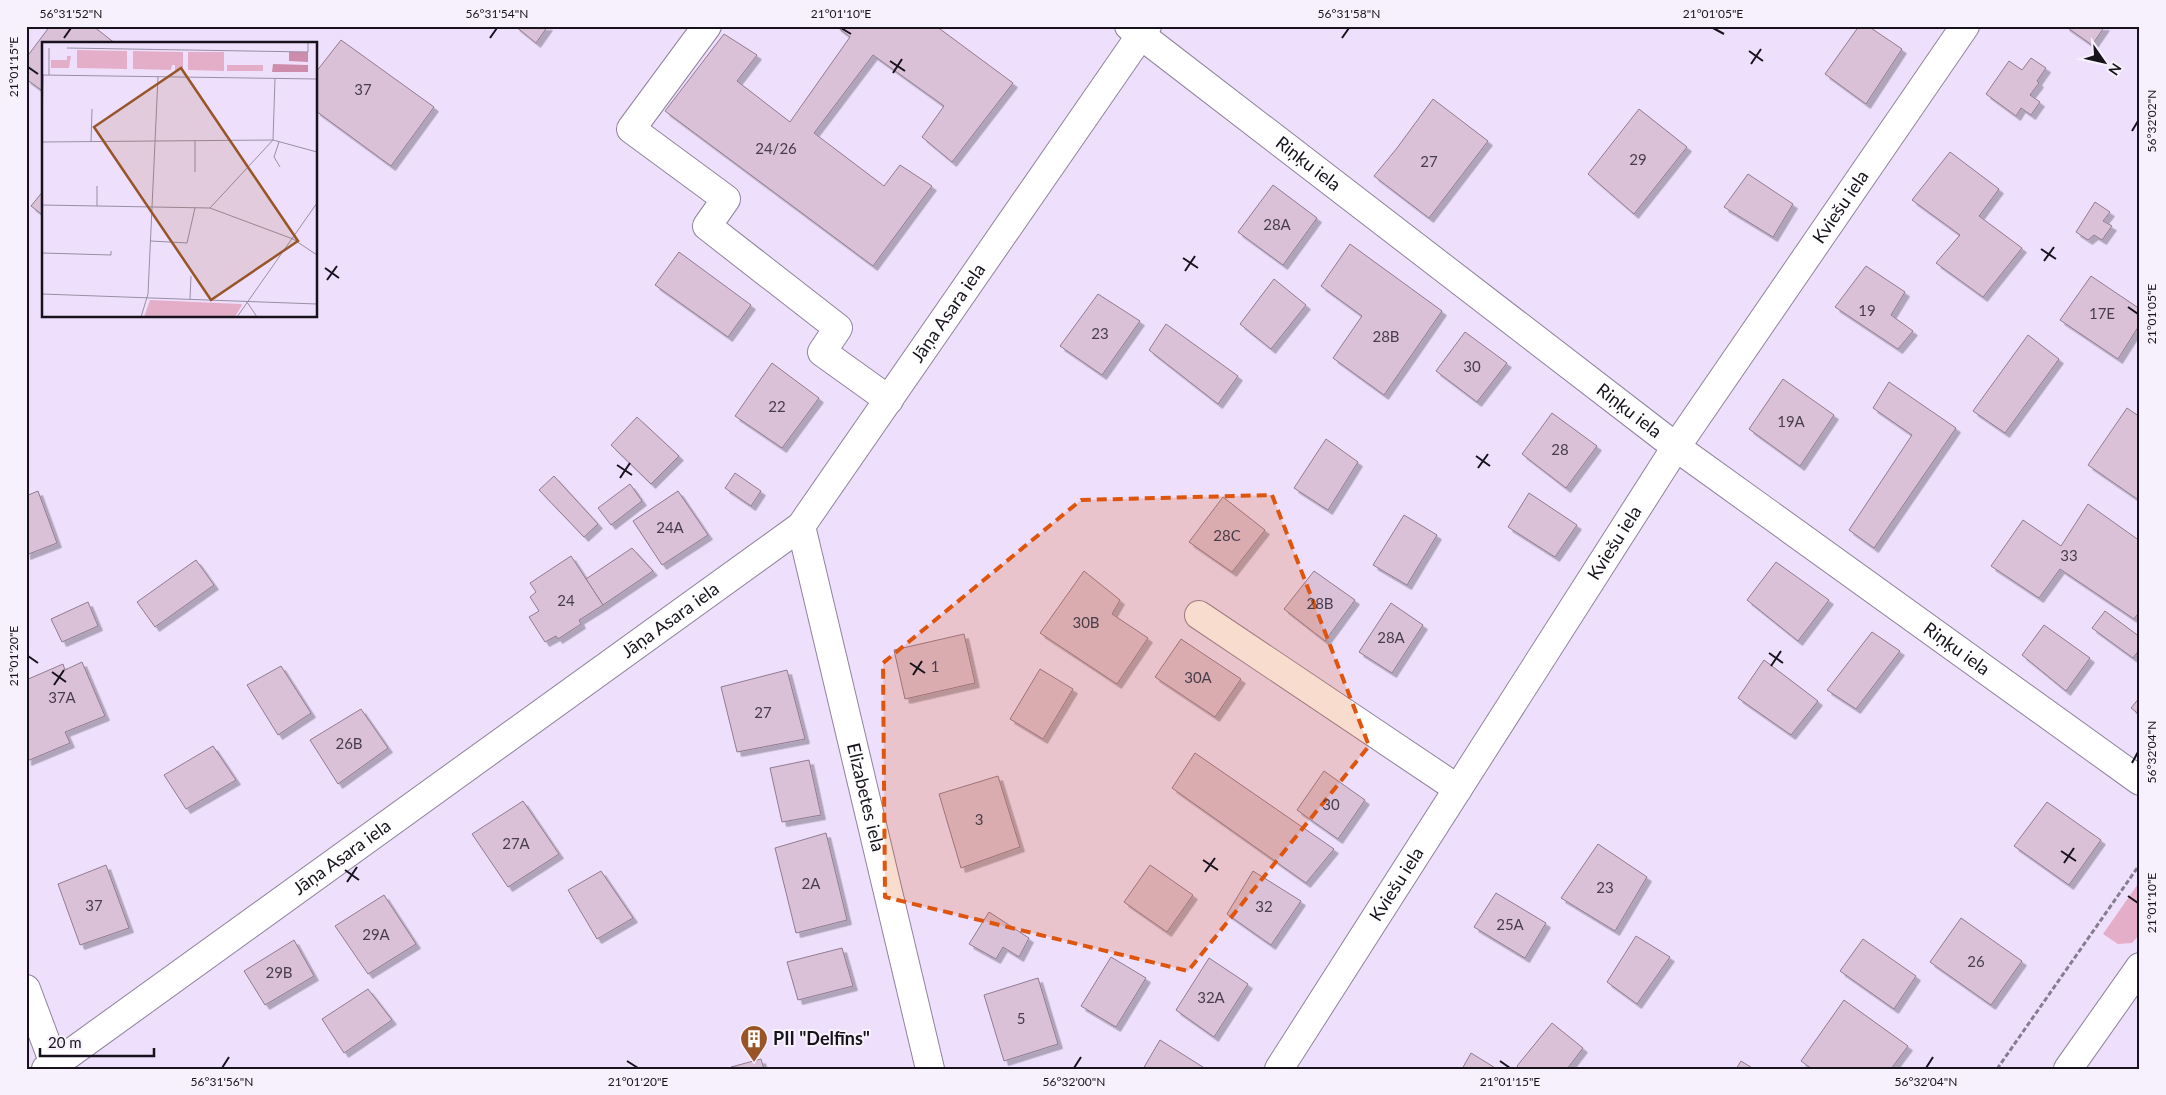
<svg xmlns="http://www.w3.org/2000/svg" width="2166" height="1095" viewBox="0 0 2166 1095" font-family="Lato,sans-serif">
<defs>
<filter id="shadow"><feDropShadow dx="4.5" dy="4.5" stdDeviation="0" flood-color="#0004"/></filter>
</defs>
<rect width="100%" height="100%" fill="#eee0fd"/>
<polygon fill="#e5aec8" points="2140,881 2140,934 2132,943 2118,944 2103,934"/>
<g fill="#dac1d8" stroke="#917b90" filter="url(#shadow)">
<polygon points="50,26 93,26 116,44 44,44 44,92 26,79 29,72 26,69 26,58"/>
<polygon points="515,26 548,26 536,43"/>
<polygon points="836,26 936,26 1013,83 952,162 922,137 944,106 873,55 814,133 884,186 900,165 932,186 873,266 665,111 724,34 757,55 737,81 790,122 850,37"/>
<polygon points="1859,26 1868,26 1902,49 1866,104 1825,74"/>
<polygon points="2065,26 2105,26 2092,45"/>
<polygon points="341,40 434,107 391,166 316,111 316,72"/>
<polygon points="2031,58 2046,68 2037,81 2039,83 2030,95 2040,102 2031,115 2021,108 2016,116 1986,94 2009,61 2022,70"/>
<polygon points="1433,99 1488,141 1429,218 1374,176 1397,148"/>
<polygon points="1639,109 1687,147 1634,214 1588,174"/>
<polygon points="1950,152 1999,189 1979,216 2022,248 1983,297 1936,263 1960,235 1912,200"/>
<polygon points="1748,174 1793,204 1773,237 1724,207"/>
<polygon points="1273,185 1317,218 1283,265 1238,232"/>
<polygon points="44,190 44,216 31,206"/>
<polygon points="2095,202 2110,212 2103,221 2112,226 2102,240 2094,235 2088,240 2076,232"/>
<polygon points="1350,244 1442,311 1384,395 1333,358 1362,316 1321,286"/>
<polygon points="679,252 751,305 728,337 655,285"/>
<polygon points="1866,266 1905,292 1891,315 1913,331 1898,349 1835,307"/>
<polygon points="2091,276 2140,309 2140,324 2118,359 2060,320"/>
<polygon points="1274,279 1306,305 1271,349 1240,324"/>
<polygon points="1098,294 1140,321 1102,375 1060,346"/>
<polygon points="1166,324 1238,376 1218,404 1149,350"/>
<polygon points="1465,332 1507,363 1477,402 1436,371"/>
<polygon points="2028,335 2059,359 2005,433 1973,411"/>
<polygon points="772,363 819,398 782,448 735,416"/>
<polygon points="1783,379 1834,415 1800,466 1749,429"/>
<polygon points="1889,382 1956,428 1874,548 1849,530 1912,435 1873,408"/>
<polygon points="2127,408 2140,417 2140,501 2088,465"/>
<polygon points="1552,413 1597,446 1566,488 1522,454"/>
<polygon points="637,417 679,456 651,484 611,445"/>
<polygon points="1326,439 1358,462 1328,510 1294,488"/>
<polygon points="735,473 761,491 751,506 725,488"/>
<polygon points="554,476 598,524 584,537 539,490"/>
<polygon points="630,484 642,501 611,525 598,508"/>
<polygon points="38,491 57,543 26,555 26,496"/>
<polygon points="678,491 708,535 662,565 633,521"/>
<polygon points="1529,493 1577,525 1555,557 1508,527"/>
<polygon points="1223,497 1265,530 1232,572 1189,542"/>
<polygon points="2088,504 2140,541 2140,611 2134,619 2060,569 2039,598 1991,566 2023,520 2061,546"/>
<polygon points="1404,515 1437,535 1407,585 1373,565"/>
<polygon points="632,548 653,571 603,605 586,579"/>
<polygon points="571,556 603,605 579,620 581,624 558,639 556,636 545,642 529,617 539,611 530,597 536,592 530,583"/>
<polygon points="196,560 214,585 155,627 137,602"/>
<polygon points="1776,562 1829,600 1798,641 1747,600"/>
<polygon points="1084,571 1120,600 1112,614 1148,638 1117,684 1040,633"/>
<polygon points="1314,571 1355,600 1325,641 1284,609"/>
<polygon points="88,602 98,626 62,642 51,619"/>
<polygon points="1391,603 1423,625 1392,673 1359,652"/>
<polygon points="2105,611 2140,637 2140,649 2133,658 2092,628"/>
<polygon points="2044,625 2090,658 2066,691 2022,655"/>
<polygon points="1872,632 1900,651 1856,709 1827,690"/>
<polygon points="964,634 975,683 905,699 894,650"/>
<polygon points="1181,639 1241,679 1215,717 1155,677"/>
<polygon points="1764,660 1818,701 1791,735 1738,698"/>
<polygon points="82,662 105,716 65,732 70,743 27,761 26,680 63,664 65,670"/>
<polygon points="281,666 311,713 278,735 247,685"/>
<polygon points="1040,669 1073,689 1043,739 1010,719"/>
<polygon points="787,670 805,739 737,752 721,687"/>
<polygon points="2140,697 2140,715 2131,708"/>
<polygon points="361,709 388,748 338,784 310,740"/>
<polygon points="213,746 236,780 186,809 164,775"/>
<polygon points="1195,753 1334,849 1306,883 1172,788"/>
<polygon points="809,760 821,815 782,822 770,768"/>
<polygon points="1324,771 1365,800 1338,839 1297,810"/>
<polygon points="998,776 1020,847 961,868 939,794"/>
<polygon points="523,801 559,854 508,887 472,834"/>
<polygon points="2047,802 2101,840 2069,885 2014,846"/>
<polygon points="826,833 847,920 796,933 775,848"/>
<polygon points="1598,844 1647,877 1615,931 1561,898"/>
<polygon points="106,865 129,928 80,945 58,884"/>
<polygon points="1150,865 1193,895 1167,932 1124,902"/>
<polygon points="601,871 633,918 597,939 568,890"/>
<polygon points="1253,871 1301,901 1271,945 1227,914"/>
<polygon points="1496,893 1546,923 1525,958 1474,927"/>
<polygon points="384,895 416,944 368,974 335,926"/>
<polygon points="989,912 1029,938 1019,957 1003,947 996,959 969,944"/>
<polygon points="1961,918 2022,961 1991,1005 1930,962"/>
<polygon points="1636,936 1670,957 1637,1004 1607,982"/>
<polygon points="1863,939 1916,976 1894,1009 1840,971"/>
<polygon points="294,940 314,976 265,1005 244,971"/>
<polygon points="842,948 853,986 798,1000 787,962"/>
<polygon points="1111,957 1146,978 1116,1027 1081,1006"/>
<polygon points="1209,958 1248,984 1214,1037 1176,1010"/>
<polygon points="1038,978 1058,1044 1004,1061 984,995"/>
<polygon points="368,989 392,1020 344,1053 322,1019"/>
<polygon points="1844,1000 1908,1046 1891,1069 1812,1069 1801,1061"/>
<polygon points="1552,1023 1583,1048 1567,1069 1520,1069 1517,1066"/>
<polygon points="1160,1040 1206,1069 1143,1069"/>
<polygon points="1471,1053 1497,1069 1462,1069"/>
<polygon points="761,1059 764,1069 731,1067"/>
<polygon points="1741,1061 1754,1069 1736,1069"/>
</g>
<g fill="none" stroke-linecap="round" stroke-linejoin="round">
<defs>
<g id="minor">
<polyline points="707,26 631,129 726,199 707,226 838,328 822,352 889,400"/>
<path id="s1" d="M1129,26L1676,447L2140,781"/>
<path id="s2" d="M801,526L930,1069"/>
<polyline points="1199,615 1458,789"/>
<polyline points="26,989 56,1069"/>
<path id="s3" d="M46,1069L54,1065L801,526L1147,26"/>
<path id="s4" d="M1279,1069L1676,447L1965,26"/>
<polyline points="2068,1069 2140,967"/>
</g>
</defs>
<use href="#minor" stroke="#8f839d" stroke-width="30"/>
<polyline stroke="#877d91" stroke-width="3" stroke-dasharray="5 2.5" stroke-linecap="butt" points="1997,1069 2140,864"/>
<use href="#minor" stroke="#fff" stroke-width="28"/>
</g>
<path fill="#de550d" fill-opacity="0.2" stroke="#de550d" stroke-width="4" stroke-dasharray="10 6" stroke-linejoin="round" d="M1272,495L1369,746L1188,971L885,897L883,663L1081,500Z"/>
<path fill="none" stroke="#17121c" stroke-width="2" d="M841,28L851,34M1713,28L1724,34M64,38L71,28M490,38L497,28M1342,38L1349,28M1749,51L1763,61M890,61L905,71M1751,64L1761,49M28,67L38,74M893,73L902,59M2132,131L2138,121M2041,249L2056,259M1183,258L1198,268M2044,261L2054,247M325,268L339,278M1185,271L1195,256M327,280L337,266M2128,307L2138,314M1476,456L1490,466M617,465L632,475M1478,468L1488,454M620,478L630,463M1769,653L1783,663M28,656L38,663M910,663L925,673M1771,666L1781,651M52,672L66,682M913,675L922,661M54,685L64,670M2132,763L2138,752M2061,851L2076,861M1203,860L1218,870M2064,863L2074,848M345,870L359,880M1205,872L1215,858M347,882L357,867M2128,896L2138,903M627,1061L638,1068M1500,1061L1510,1068M222,1068L229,1057M1074,1068L1081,1057M1926,1068L1933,1057"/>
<defs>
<symbol id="building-pin" viewBox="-11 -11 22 30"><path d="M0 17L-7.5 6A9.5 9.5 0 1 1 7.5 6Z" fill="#995527" stroke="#f7f1fd"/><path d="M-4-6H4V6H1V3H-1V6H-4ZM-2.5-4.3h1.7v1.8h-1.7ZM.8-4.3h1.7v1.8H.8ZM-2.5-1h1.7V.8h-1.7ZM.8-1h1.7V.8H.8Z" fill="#fff"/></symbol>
</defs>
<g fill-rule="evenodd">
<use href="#building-pin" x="738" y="1023" width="32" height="43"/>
</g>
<g text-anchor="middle" stroke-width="4" stroke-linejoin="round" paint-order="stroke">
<g font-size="15" fill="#483e4b">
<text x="363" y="95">37</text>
<text x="776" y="154">24/26</text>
<text x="1638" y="165">29</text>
<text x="1429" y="167">27</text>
<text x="1277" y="230">28A</text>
<text x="1867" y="316">19</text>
<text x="2102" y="319">17E</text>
<text x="1100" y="339">23</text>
<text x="1386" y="342">28B</text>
<text x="1472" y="372">30</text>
<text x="777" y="412">22</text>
<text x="1791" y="427">19A</text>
<text x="1560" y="455">28</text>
<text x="670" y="533">24A</text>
<text x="1227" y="541">28C</text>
<text x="2069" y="561">33</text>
<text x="566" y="606">24</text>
<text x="1320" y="609">28B</text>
<text x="1086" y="628">30B</text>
<text x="1391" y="643">28A</text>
<text x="935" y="672">1</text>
<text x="1198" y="683">30A</text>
<text x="62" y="703">37A</text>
<text x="763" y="718">27</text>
<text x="349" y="749">26B</text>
<text x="1331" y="810">30</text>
<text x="979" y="825">3</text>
<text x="516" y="849">27A</text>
<text x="811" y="889">2A</text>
<text x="1605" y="893">23</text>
<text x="94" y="911">37</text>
<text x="1264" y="912">32</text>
<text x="1510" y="930">25A</text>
<text x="376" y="940">29A</text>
<text x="1976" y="967">26</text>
<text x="279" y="978">29B</text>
<text x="1211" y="1003">32A</text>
<text x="1021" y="1024">5</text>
</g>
<g font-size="18" fill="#17121c" stroke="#f7f1fd">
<text dy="6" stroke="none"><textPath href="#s1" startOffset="226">Riņķu iela</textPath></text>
<text dy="6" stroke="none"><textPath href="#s4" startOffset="1029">Kviešu iela</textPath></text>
<text dy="6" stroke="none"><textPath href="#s3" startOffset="1189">Jāņa Asara iela</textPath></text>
<text dy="6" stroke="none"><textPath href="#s1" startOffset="631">Riņķu iela</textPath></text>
<text dy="6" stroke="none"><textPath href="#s4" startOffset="624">Kviešu iela</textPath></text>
<text dy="6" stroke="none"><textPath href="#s3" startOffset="769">Jāņa Asara iela</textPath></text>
<text dy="6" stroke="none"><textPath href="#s1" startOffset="1036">Riņķu iela</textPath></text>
<text dy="6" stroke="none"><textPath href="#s2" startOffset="279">Elizabetes iela</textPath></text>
<text dy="6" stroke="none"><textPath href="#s3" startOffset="364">Jāņa Asara iela</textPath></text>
<text dy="6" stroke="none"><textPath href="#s4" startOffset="219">Kviešu iela</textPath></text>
</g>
<g font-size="18" font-weight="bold" fill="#17121c" stroke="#f7f1fd" text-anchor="start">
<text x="773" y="1045">PII "Delfīns"</text>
</g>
</g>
<g transform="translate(42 42)">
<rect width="275" height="275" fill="#eee0fd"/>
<path d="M35,8L85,9V27L35,26ZM91,9L141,10V28H133V23H130L129,28L91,27ZM146,10H182V29L146,28ZM25,14H29L27,26H9V18H25ZM185,23H221V29H185ZM108,258L199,262L200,263L193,275H102Z" fill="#e5aec8"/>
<path d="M247,10H266V20L247,19ZM231,22L266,23V30H230Z" fill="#ce8cac"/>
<path fill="none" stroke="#988ea3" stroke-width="1" d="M25,6L266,10V0M0,33L275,37M7,33V6M0,84L1,33M153,99V130M0,100L231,98L275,110M49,100L50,67M237,100L232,115L238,125M55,144V164M0,163L168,166L251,197L275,213M168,166L231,98L233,36M109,199L145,201L153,166M0,211L69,213V209M0,252L275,262M148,257L149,234M205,260L215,275M99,275L106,252L116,35M195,275L275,161"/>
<path fill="#995527" fill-opacity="0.15" stroke="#995527" stroke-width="2.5" d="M139,26L256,199L169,258L52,85Z"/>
<rect width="275" height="275" fill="none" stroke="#17121c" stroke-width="2.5"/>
</g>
<rect width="2166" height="1095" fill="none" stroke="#f7f1fd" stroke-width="55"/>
<g transform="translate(2104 62) rotate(124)" stroke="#f7f1fd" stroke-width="4" paint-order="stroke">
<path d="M0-4L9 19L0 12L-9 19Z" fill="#17121c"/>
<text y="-8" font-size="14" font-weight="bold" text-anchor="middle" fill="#17121c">N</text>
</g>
<path d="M40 1048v8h114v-8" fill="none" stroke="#17121c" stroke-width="2.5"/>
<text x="48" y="1048" font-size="15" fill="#17121c" stroke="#f7f1fd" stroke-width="4" paint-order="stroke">20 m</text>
<rect x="28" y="28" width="2110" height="1040" fill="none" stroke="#17121c" stroke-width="2"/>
<g font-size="12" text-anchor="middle" fill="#17121c">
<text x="71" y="18">56°31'52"N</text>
<text x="497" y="18">56°31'54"N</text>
<text x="841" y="18">21°01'10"E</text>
<text x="1349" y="18">56°31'58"N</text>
<text x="1713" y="18">21°01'05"E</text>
<text transform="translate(14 67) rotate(-90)" y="4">21°01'15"E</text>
<text transform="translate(2152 121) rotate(-90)" y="4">56°32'02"N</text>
<text transform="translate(2152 314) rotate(-90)" y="4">21°01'05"E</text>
<text transform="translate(14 656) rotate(-90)" y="4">21°01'20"E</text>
<text transform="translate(2152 752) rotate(-90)" y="4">56°32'04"N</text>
<text transform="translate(2152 903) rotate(-90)" y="4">21°01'10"E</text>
<text x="222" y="1086">56°31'56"N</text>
<text x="638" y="1086">21°01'20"E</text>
<text x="1074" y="1086">56°32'00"N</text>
<text x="1510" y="1086">21°01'15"E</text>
<text x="1926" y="1086">56°32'04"N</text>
</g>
</svg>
